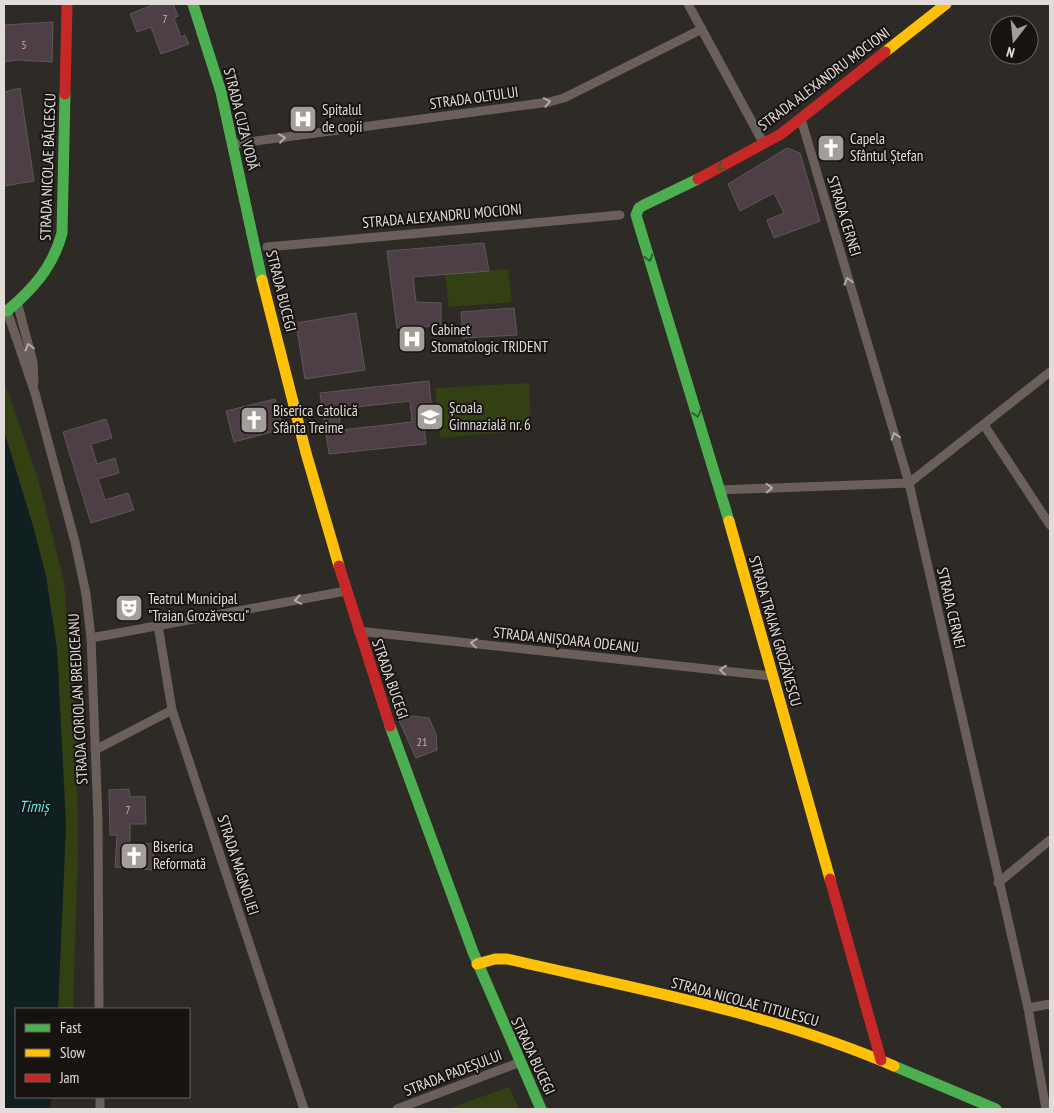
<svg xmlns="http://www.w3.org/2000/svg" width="1054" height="1113" viewBox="0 0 1054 1113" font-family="'PT Sans Narrow',sans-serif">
<rect width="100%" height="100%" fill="#2e2a26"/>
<g fill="#324012">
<polygon points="508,269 512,302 449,307 445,274"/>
<polygon points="4,381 37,475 64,582 76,726 78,852 73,1009 58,1009 66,825 57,649 46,576 33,526 4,431"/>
<polygon points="529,383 531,430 440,438 435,388"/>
<polygon points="509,1087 519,1109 447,1109"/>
</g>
<polygon fill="#102021" points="4,431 33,526 46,576 57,649 66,825 58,1009 16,1009 16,1097 52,1097 50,1109 4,1109"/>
<g fill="#4e3e45" stroke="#5d5959" fill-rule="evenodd">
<polygon points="155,4 173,4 178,16 174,18 181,37 185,35 189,44 161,54 151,27 137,32 130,14"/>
<polygon points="53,22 52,62 18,60 4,62 4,25"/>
<polygon points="20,88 34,181 4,186 4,92"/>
<circle cx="831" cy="148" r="6"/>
<polygon points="787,148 800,153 820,221 774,238 767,220 784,213 774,193 740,211 728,184"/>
<polygon points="484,243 489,271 413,277 416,302 441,303 441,326 397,328 387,251"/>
<polygon points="514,308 517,335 463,338 461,312"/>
<polygon points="356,313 365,370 305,379 296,323"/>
<path d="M429,381L431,403L422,404L426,444L329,454L320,393ZM410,401L412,422L341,430L338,409Z"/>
<polygon points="275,399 283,429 234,442 226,411"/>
<polygon points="106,419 112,438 91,444 97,464 115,458 119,473 98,479 105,500 128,493 134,510 91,523 63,432"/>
<polygon points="396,714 429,718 436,734 437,750 416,758"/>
<polygon points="129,789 130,797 145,796 146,824 130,824 130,843 154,844 152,870 115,867 117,835 110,835 109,790"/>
</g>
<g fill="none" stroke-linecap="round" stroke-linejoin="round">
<g stroke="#6a6059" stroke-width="9">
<polyline points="688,4 764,144"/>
<polyline points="801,119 909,483 1028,1008 1046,1109"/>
<polyline points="234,144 549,102 564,98 702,29"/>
<polyline points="267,247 620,215"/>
<polyline points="17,302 33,362 34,383"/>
<polyline points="7,311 35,393 75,542 86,594 91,638 98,819 99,1009"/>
<polyline points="984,425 1050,525"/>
<polyline points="720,490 909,483 1050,372"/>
<polyline points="158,625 172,710 304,1109"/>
<polyline points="358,631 771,676"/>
<polyline points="91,638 346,591"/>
<polyline points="95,750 172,710"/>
<polyline points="998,883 1050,840"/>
<polyline points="1028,1008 1050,1004"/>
<polyline points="100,1097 100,1109"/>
<polyline points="397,1109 518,1063"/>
</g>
<g stroke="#4caf50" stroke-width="11">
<polyline points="193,4 221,92 262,280"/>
<polyline points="698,179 644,205 639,208 636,215 729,521"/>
<path d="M7,311C33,289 53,267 62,233L65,94"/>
<polyline points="390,726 473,952 541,1109"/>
<polyline points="894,1066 996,1109"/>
</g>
<g stroke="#ffc107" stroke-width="11">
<polyline points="885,52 946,4"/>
<polyline points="262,280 306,453 339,566"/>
<polyline points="729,521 830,879"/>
<path d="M477,964L495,959H507C638,989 771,1013 894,1066"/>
</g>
<g stroke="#c62828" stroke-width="11">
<polyline points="65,94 67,4"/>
<polyline points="698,179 781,134 885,52"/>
<polyline points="339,566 390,726"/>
<polyline points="830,879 881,1060"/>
</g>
</g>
<defs><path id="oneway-chevron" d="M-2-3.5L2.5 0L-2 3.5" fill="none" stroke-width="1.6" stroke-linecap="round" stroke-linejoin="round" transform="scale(1.25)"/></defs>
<g stroke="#b2aaa5">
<use href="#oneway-chevron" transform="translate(547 102) rotate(-11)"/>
<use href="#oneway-chevron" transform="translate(282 138) rotate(-8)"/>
<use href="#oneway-chevron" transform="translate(848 281) rotate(-107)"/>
<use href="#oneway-chevron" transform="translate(29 347) rotate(-105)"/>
<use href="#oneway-chevron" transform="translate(895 436) rotate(-107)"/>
<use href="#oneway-chevron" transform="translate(769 488) rotate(-2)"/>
<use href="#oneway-chevron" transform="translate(298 600) rotate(170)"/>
<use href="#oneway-chevron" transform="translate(474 643) rotate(-174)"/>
<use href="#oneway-chevron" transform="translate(723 670) rotate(-174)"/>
</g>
<g stroke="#326130">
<use href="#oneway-chevron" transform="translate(721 167) rotate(152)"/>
<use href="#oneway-chevron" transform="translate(649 258) rotate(73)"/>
<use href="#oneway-chevron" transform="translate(697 414) rotate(73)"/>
</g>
<defs>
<symbol id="hospital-square" viewBox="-11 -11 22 22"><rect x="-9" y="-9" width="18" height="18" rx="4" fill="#a39e9a" stroke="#171310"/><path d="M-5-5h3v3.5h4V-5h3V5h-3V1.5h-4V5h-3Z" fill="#fff"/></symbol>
<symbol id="church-square" viewBox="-11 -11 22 22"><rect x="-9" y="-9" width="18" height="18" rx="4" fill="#a39e9a" stroke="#171310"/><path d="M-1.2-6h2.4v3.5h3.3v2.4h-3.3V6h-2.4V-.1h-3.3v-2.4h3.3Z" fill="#fff"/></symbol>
<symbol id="school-square" viewBox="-11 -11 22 22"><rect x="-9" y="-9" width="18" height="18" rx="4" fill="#a39e9a" stroke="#171310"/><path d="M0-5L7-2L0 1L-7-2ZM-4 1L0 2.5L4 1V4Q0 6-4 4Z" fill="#fff"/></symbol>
<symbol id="theatre-square" viewBox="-11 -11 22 22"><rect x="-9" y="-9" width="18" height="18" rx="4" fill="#a39e9a" stroke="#171310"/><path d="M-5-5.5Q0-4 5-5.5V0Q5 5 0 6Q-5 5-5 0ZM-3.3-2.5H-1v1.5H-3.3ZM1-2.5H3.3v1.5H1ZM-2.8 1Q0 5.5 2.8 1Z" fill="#fff"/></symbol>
</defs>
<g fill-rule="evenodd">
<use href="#hospital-square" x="287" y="103" width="32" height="32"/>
<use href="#church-square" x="815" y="132" width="32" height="32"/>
<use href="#hospital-square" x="396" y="323" width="32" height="32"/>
<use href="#school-square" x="414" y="401" width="32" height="32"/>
<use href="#church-square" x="238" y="404" width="32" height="32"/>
<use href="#theatre-square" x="113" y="592" width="32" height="32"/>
<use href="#church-square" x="118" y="840" width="32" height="32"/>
</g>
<g text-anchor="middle" stroke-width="4" stroke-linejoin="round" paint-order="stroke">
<g font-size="12" fill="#bdb4b3">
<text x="165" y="23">7</text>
<text x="24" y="49">5</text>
<text x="422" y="746">21</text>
<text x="128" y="814">7</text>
</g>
<g font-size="15" fill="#e2dcd8" stroke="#171310">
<text transform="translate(824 79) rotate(-37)" y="5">STRADA ALEXANDRU MOCIONI</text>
<text transform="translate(474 98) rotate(-8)" y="5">STRADA OLTULUI</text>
<text transform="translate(241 119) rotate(76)" y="5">STRADA CUZA VODĂ</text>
<text transform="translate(48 167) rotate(-88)" y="5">STRADA NICOLAE BĂLCESCU</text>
<text transform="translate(442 216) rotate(-5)" y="5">STRADA ALEXANDRU MOCIONI</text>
<text transform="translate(844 216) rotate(73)" y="5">STRADA CERNEI</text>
<text transform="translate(281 291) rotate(76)" y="5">STRADA BUCEGI</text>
<text transform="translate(951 608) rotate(77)" y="5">STRADA CERNEI</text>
<text transform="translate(775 631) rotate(74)" y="5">STRADA TRAIAN GROZĂVESCU</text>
<text transform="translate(566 640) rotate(6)" y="5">STRADA ANIȘOARA ODEANU</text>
<text transform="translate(390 679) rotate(71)" y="5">STRADA BUCEGI</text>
<text transform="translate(78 699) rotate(-93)" y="5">STRADA CORIOLAN BREDICEANU</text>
<text transform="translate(238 865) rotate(72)" y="5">STRADA MAGNOLIEI</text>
<text transform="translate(745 1002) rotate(15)" y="5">STRADA NICOLAE TITULESCU</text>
<text transform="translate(533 1056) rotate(65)" y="5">STRADA BUCEGI</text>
<text transform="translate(453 1073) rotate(-21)" y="5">STRADA PADEȘULUI</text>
</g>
<g font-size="15" fill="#e2dcd8" stroke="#171310" text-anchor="start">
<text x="322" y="115">Spitalul<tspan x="322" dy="17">de copii</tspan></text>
<text x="850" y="144">Capela<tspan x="850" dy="17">Sfântul Ștefan</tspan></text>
<text x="431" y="335">Cabinet<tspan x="431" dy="17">Stomatologic TRIDENT</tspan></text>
<text x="449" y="413">Școala<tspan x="449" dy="17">Gimnazială nr. 6</tspan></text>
<text x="273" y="416">Biserica Catolică<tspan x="273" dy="17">Sfânta Treime</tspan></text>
<text x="148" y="604">Teatrul Municipal<tspan x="148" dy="17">"Traian Grozăvescu"</tspan></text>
<text x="153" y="852">Biserica<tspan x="153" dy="17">Reformată</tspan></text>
</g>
<g font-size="16" font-style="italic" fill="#59e8ef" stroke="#171310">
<text x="34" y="812">Timiș</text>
</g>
</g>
<rect width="1054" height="1113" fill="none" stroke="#e2dcd8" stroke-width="10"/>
<rect x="15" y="1008" width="175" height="90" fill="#171310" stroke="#686360"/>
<rect x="25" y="1024" width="25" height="8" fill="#4caf50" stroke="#686360"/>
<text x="60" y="1033" font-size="15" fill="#e2dcd8">Fast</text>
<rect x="25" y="1049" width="25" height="8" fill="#ffc107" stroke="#686360"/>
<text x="60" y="1058" font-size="15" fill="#e2dcd8">Slow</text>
<rect x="25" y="1074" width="25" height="8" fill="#c62828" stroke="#686360"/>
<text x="60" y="1083" font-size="15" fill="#e2dcd8">Jam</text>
<g transform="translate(1014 40) rotate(196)"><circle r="24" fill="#171310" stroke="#686360"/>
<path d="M0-4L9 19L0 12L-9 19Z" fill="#a39e9a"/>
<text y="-8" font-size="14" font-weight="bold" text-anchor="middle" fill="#e2dcd8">N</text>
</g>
</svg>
